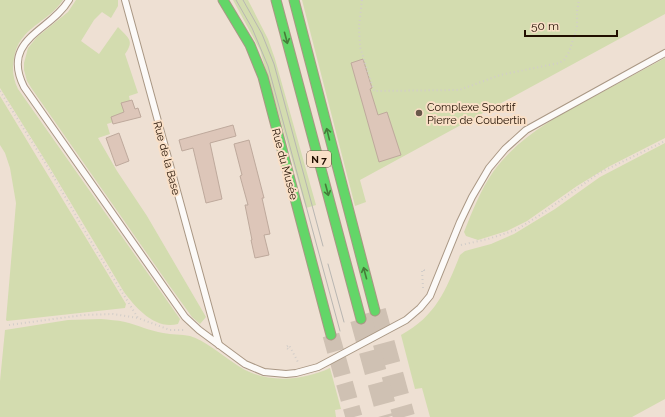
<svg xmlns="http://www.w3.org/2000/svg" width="665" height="417" viewBox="0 0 665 417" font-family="Raleway,sans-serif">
<rect width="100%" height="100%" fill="#eee0d3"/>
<g fill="#d3dcaf">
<path d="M0,0H63C48,23 19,27 14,58C12,69 13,79 18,89L180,319L178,324C155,330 136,308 124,292L50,168L0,88Z"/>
<path d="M76,0H118V6L111,18L102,12L94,20L81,41L99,54L118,27C128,38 135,40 125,54L138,93L129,96L130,101L126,118L107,124L110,134L98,138L117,171L147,216L206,317L200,324L192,317L169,285L32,89L27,81L24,70V63L28,48L37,37L68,12Z"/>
<polygon points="233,0 248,0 268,39 275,59 316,205 306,208 260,50"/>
<polygon points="302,0 665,0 665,14 360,180 366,202 355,206"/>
<path d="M665,58V138L608,167L577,186L527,221L507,231L478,240L466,236L464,232C472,212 481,189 493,172C518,137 556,117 593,97C617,84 641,71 665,58Z"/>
<polygon points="0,96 126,304 125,308 7,321 6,320 16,203 10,168 5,153 0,145"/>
<path d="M665,143V399L632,417H430L422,388L415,389L401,335C436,316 446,290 460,255L465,251L491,244L514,234L555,209L600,177Z"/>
<path d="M101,319C109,320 117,320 125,322C138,325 150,331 163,333C172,335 181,334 190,336C204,340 222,355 234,363C262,384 299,382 330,368L341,409L335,410L336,417H0V381L5,330L68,320Z"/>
</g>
<g fill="#ddc6b9" stroke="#bea99c">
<polygon points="363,59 372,88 370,89 378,115 387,112 401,155 379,162 351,63"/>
<polygon points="132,100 135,109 138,108 141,117 113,124 111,117 124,112 121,103"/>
<polygon points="233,125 236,136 210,143 222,199 206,203 193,148 182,151 179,140"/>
<polygon points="119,133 129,161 116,166 106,138"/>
<polygon points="249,140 264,198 262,198 270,234 264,235 269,255 255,258 251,240 252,240 245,205 248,205 240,176 242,175 234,144"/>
</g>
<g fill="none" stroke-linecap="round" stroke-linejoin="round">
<polyline stroke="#cfc1b3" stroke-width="17" stroke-dasharray="17 8" stroke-linecap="butt" points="331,335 354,417"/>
<g stroke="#cfc1b3" stroke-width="22" stroke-dasharray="22 11" stroke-linecap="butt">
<polyline points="375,311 404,417"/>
<polyline points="361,319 388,417"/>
</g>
<defs>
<g id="lane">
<path d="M69,0C51,31 0,39 24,87L185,317L199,330L245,364L264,372L286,374L296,373L318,367L406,320L420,308L430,296L460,222L472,197L489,168L505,149L526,130L665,53"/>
<polyline points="125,0 219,345"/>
</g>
<g id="fast">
<polyline points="223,0 250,45 263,77 331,335"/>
<polyline points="276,0 361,319"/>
<polyline points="294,0 375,311"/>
</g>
</defs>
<use href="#lane" stroke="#a99784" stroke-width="8"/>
<use href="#fast" stroke="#a99784" stroke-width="11"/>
<g stroke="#d2cdc9" stroke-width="2" stroke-dasharray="1 3" stroke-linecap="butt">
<polyline points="362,0 359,26 360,47 374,91 459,90 500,75 559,63 564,60 569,52 577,28 577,11 579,0"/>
<polyline points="0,91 49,169 96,250 138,318 170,330 185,330"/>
<polyline points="461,245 488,239 516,230 540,215 599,173 665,141"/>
<polyline points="423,288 422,270 424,270 424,273"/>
<polyline points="9,325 83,315 113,314 138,318"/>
<polyline points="288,349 286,347 289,345 299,364"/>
</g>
<use href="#lane" stroke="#fcfaf8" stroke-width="6"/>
<use href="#fast" stroke="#63d668" stroke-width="9"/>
<g stroke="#b9b6b2" stroke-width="1">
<polyline points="236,0 252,28 268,66 340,331"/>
<polyline points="243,0 262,34 274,64 323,246"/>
<polyline points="328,264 344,322"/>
</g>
</g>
<defs><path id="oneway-shaft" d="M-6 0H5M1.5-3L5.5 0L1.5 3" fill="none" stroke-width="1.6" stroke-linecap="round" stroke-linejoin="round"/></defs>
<g stroke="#457c39">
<use href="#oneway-shaft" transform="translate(286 38) rotate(75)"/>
<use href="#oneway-shaft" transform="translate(328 134) rotate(-104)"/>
<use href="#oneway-shaft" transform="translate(327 190) rotate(75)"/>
<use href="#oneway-shaft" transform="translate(365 273) rotate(-105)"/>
</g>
<circle fill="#69584a" stroke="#fae0c7" stroke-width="1.5" cx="419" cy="113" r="4"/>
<g text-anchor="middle" stroke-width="4" stroke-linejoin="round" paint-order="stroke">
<rect fill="#fae0c7" stroke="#624e3c" stroke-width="1" x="307" y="151" width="24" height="16" rx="3"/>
<g font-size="10" font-weight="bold" fill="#210f00">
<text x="319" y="163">N 7</text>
</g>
<g font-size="11" fill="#210f00" stroke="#fae0c7" text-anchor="start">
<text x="427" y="111">Complexe Sportif<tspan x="427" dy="13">Pierre de Coubertin</tspan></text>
</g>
<g font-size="11" fill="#210f00" stroke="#fae0c7">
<text transform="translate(167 158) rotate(75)" y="4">Rue de la Base</text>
<text transform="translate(285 164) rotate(75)" y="4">Rue du Musée</text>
</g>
</g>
<path d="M525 30v6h92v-6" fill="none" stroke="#210f00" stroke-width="2"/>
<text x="531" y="30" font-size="12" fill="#210f00" stroke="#fae0c7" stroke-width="3" paint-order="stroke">50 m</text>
</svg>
